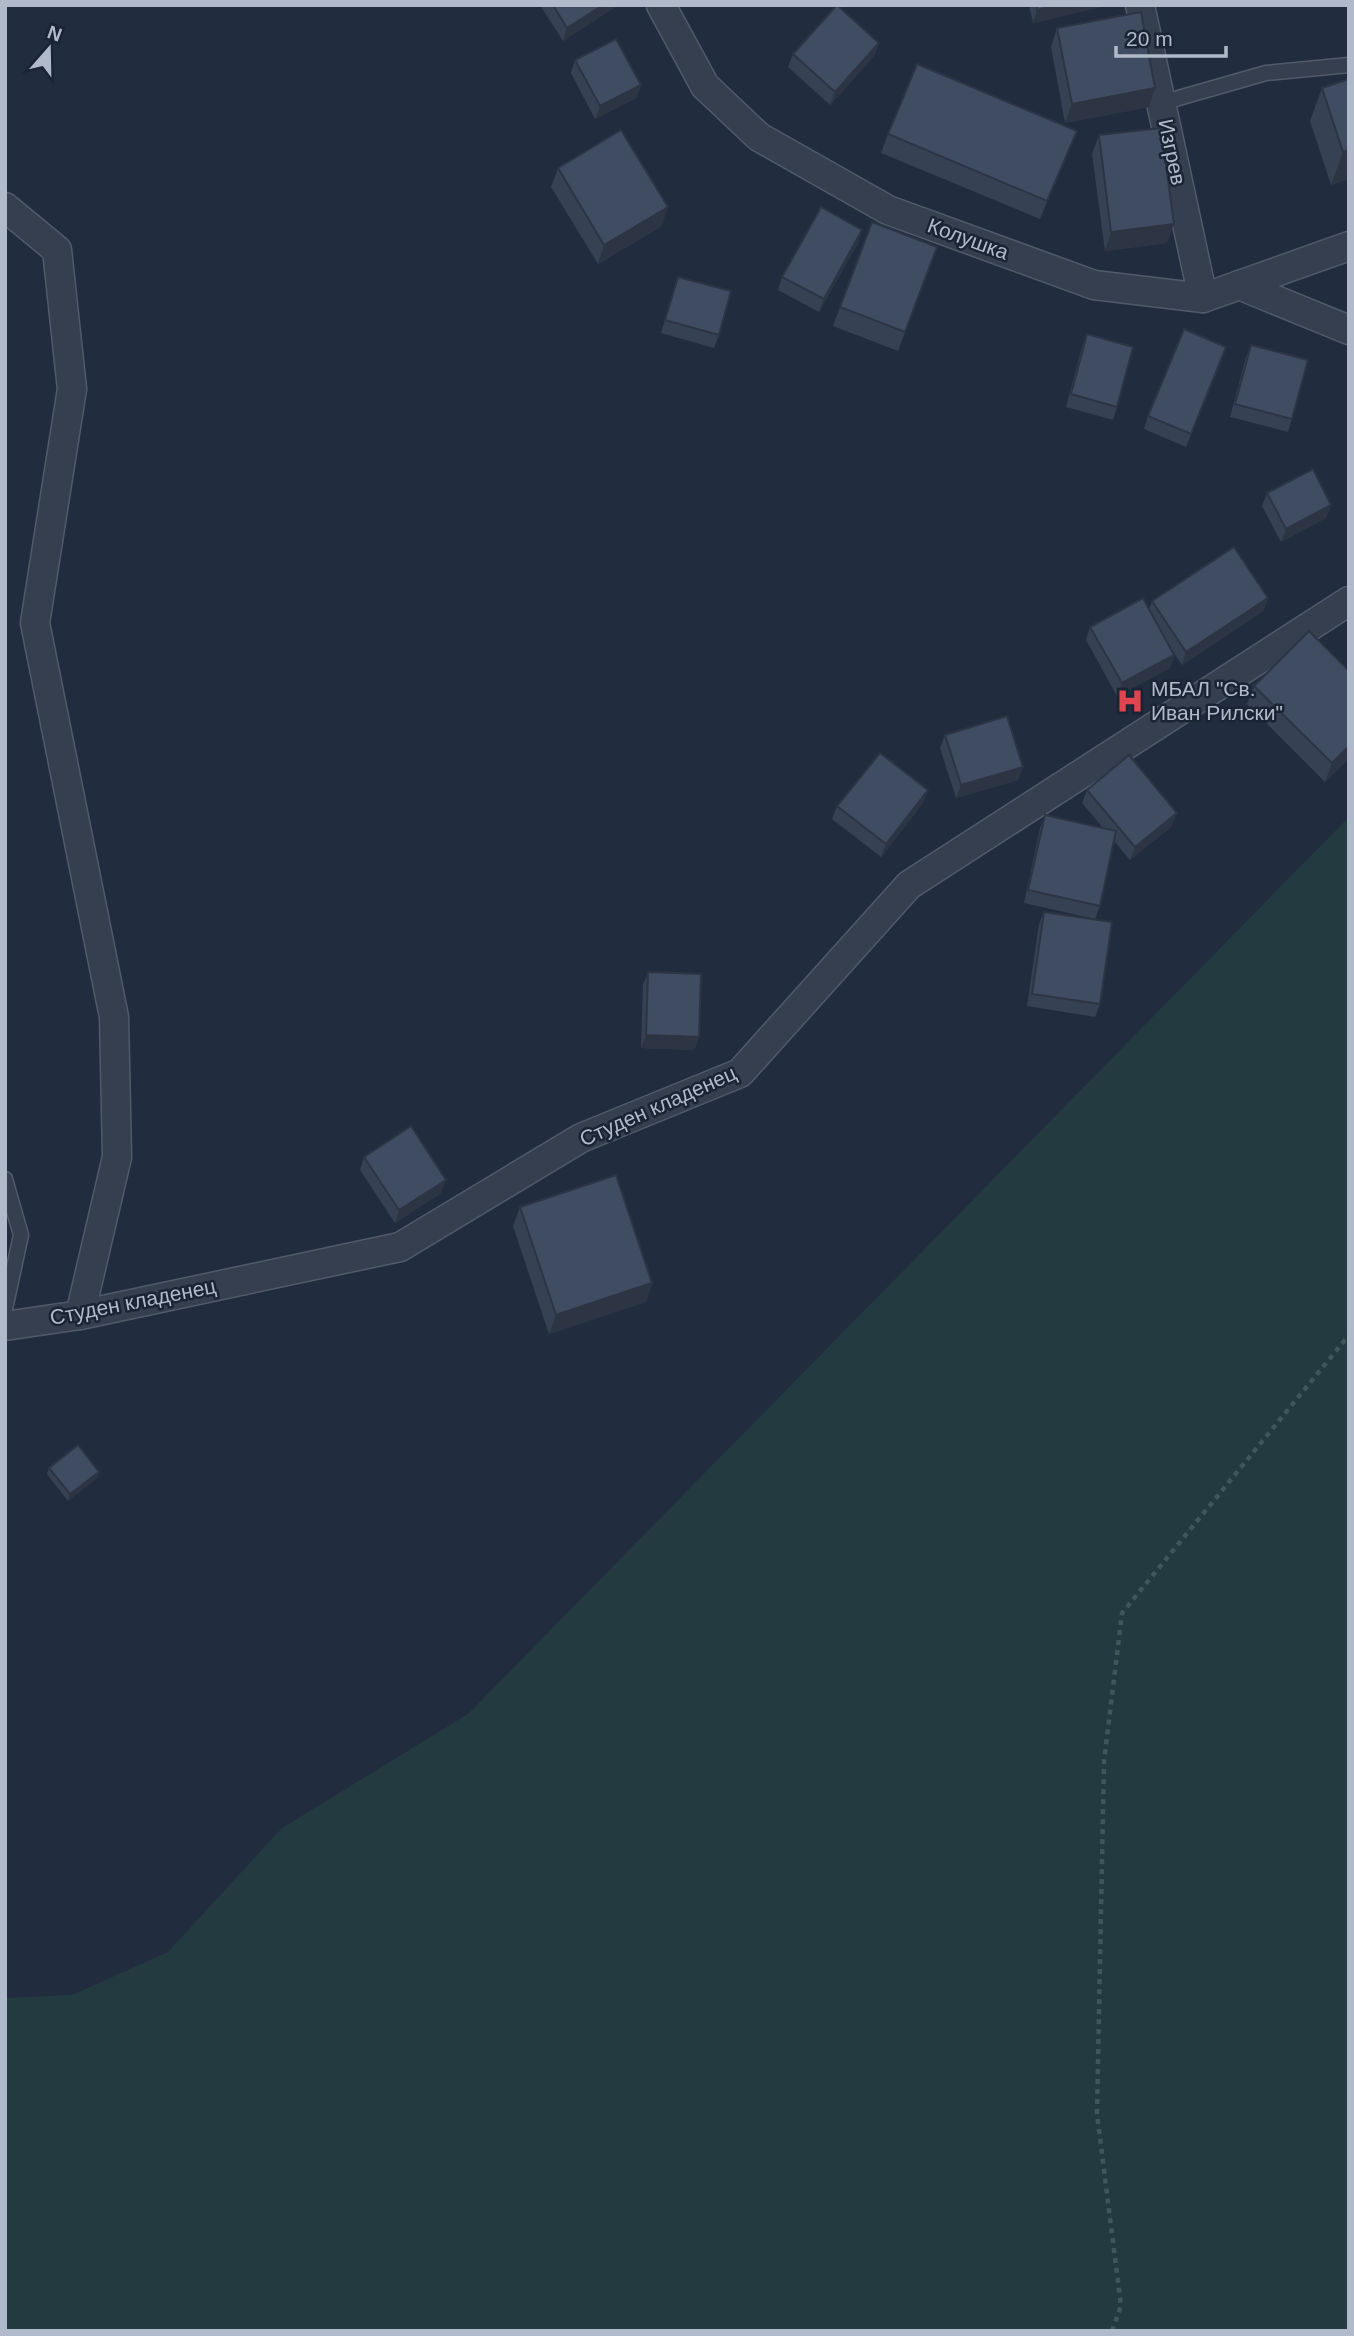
<svg xmlns="http://www.w3.org/2000/svg" width="1354" height="2336" viewBox="0 0 1354 2336" font-family="Helvetica,sans-serif">
<rect width="100%" height="100%" fill="#212d3f"/>
<polygon fill="#233b40" points="1349,817 1349,2331 5,2331 5,1998 72,1995 168,1952 282,1828 468,1714"/>
<g fill="none" stroke-linecap="round" stroke-linejoin="round">
<defs>
<g id="lane">
<polyline points="1161,103 1266,73 1349,65"/>
<polyline points="5,1179 21,1235 5,1309"/>
</g>
<g id="street">
<polyline points="661,5 705,86 759,137 888,210 1094,285 1203,298 1349,246"/>
<polyline points="1140,5 1203,298"/>
<polyline points="5,207 57,250 72,389 35,623 114,1017 117,1157 80,1315"/>
<polyline points="1239,285 1349,330"/>
<polyline points="5,1326 80,1315 400,1247 581,1138 740,1073 909,885 1349,601"/>
</g>
</defs>
<use href="#lane" stroke="#515a6a" stroke-width="17"/>
<use href="#street" stroke="#515a6a" stroke-width="31"/>
<polyline stroke="#3e575a" stroke-width="4.5" stroke-dasharray="5 5" stroke-linecap="butt" points="1112,2331 1121,2306 1097,2114 1104,1762 1122,1613 1349,1335"/>
<use href="#lane" stroke="#363f4f" stroke-width="14"/>
<use href="#street" stroke="#363f4f" stroke-width="28"/>
</g>
<g fill="#374154">
<polygon points="540,5 618,5 563,41"/>
<polygon points="1029,5 1110,5 1033,23"/>
<polygon points="1057,28 1149,107 1065,123 1051,47"/>
<polygon points="879,43 874,56 830,105 788,67 793,54"/>
<polygon points="575,60 641,85 636,98 595,119 571,73"/>
<polygon points="1349,79 1349,179 1331,185 1310,121 1322,88"/>
<polygon points="888,134 1070,149 1040,219 881,153"/>
<polygon points="1099,135 1167,243 1105,251 1092,154"/>
<polygon points="558,168 662,226 598,264 551,187"/>
<polygon points="872,222 937,247 898,351 833,326"/>
<polygon points="858,243 819,312 778,290 782,277"/>
<polygon points="678,277 719,335 714,348 661,333"/>
<polygon points="1087,334 1117,407 1113,420 1066,407 1082,347"/>
<polygon points="1251,345 1292,419 1288,432 1230,417 1246,357"/>
<polygon points="1222,360 1186,447 1144,429 1148,416"/>
<polygon points="1267,493 1331,505 1326,518 1281,542 1262,506"/>
<polygon points="1268,598 1263,611 1182,665 1170,647 1174,655 1170,668 1117,696 1086,640 1090,627 1149,610 1152,601"/>
<polygon points="1254,686 1349,758 1325,782 1247,704"/>
<polygon points="945,735 1023,767 1018,780 956,798 940,748"/>
<polygon points="1087,790 1172,826 1130,860 1114,841 1100,906 1095,919 1024,903 1040,828 1045,815 1103,828 1082,803"/>
<polygon points="923,803 881,857 832,819 837,806"/>
<polygon points="1044,912 1100,1004 1095,1017 1027,1006 1039,924"/>
<polygon points="648,972 699,1037 694,1050 641,1048 643,985"/>
<polygon points="364,1157 441,1193 395,1223 360,1170"/>
<polygon points="520,1207 652,1283 646,1302 549,1334 513,1226"/>
<polygon points="49,1468 99,1472 97,1478 68,1501 47,1474"/>
</g>
<g fill="#2d3545">
<polygon points="603,5 618,5 563,41 567,28"/>
<polygon points="1058,5 1110,5 1033,23 1037,10"/>
<polygon points="879,43 874,56 830,105 835,92"/>
<polygon points="641,85 636,98 595,119 600,106"/>
<polygon points="1155,88 1149,107 1065,123 1072,104"/>
<polygon points="1077,131 1070,149 1040,219 1047,201"/>
<polygon points="1349,150 1349,179 1331,185 1343,152"/>
<polygon points="668,207 662,226 598,264 604,245"/>
<polygon points="1174,224 1167,243 1105,251 1111,232"/>
<polygon points="862,230 858,243 819,312 824,299"/>
<polygon points="1331,505 1326,518 1281,542 1286,529"/>
<polygon points="1268,598 1263,611 1182,665 1186,652"/>
<polygon points="1174,655 1170,668 1117,696 1122,683"/>
<polygon points="1349,746 1349,758 1325,782 1332,763"/>
<polygon points="1023,767 1018,780 956,798 961,785"/>
<polygon points="928,790 923,803 881,857 886,844"/>
<polygon points="1177,813 1172,826 1130,860 1135,847"/>
<polygon points="646,1035 699,1037 694,1050 641,1048"/>
<polygon points="446,1180 441,1193 395,1223 399,1210"/>
<polygon points="652,1283 646,1302 549,1334 556,1315"/>
<polygon points="99,1472 97,1478 68,1501 70,1494"/>
</g>
<g fill="#404c62" stroke="#2d3545" stroke-width="2">
<polygon points="553,5 603,5 567,28"/>
<polygon points="837,5 879,43 835,92 793,54"/>
<polygon points="1037,5 1058,5 1037,10"/>
<polygon points="1141,12 1155,88 1072,104 1057,28"/>
<polygon points="616,39 641,85 600,106 575,60"/>
<polygon points="917,64 1077,131 1047,201 888,134"/>
<polygon points="1349,79 1349,150 1343,152 1322,88"/>
<polygon points="1161,128 1174,224 1111,232 1099,135"/>
<polygon points="621,130 668,207 604,245 558,168"/>
<polygon points="821,207 862,230 824,299 782,277"/>
<polygon points="872,222 937,247 905,332 840,307"/>
<polygon points="678,277 731,291 719,335 665,320"/>
<polygon points="1184,329 1226,347 1191,434 1148,416"/>
<polygon points="1087,334 1133,347 1117,407 1071,394"/>
<polygon points="1251,345 1308,360 1292,419 1235,404"/>
<polygon points="1313,469 1331,505 1286,529 1267,493"/>
<polygon points="1234,547 1268,598 1186,652 1152,601"/>
<polygon points="1143,598 1174,655 1122,683 1090,627"/>
<polygon points="1309,631 1349,671 1349,746 1332,763 1254,686"/>
<polygon points="1007,716 1023,767 961,785 945,735"/>
<polygon points="880,753 928,790 886,844 837,806"/>
<polygon points="1129,755 1177,813 1135,847 1087,790"/>
<polygon points="1045,815 1116,831 1100,906 1028,890"/>
<polygon points="1044,912 1112,922 1100,1004 1032,994"/>
<polygon points="648,972 701,974 699,1037 646,1035"/>
<polygon points="411,1126 446,1180 399,1210 364,1157"/>
<polygon points="616,1175 652,1283 556,1315 520,1207"/>
<polygon points="78,1445 99,1472 70,1494 49,1468"/>
</g>
<defs>
<symbol id="hospital-bare" viewBox="-9 -9 18 18"><path d="M-5-5h3v3.5h4V-5h3V5h-3V1.5h-4V5h-3Z" fill="#e0444e" stroke="#1b2434" stroke-width="2.5" paint-order="stroke"/></symbol>
</defs>
<g fill-rule="evenodd">
<use href="#hospital-bare" x="1111" y="682" width="38" height="38"/>
</g>
<g text-anchor="middle" stroke-width="5" stroke-linejoin="round" paint-order="stroke">
<g font-size="21" fill="#b1baca" stroke="#1b2434">
<text transform="translate(1172 152) rotate(78)" y="7">Изгрев</text>
<text transform="translate(968 239) rotate(20)" y="7">Колушка</text>
<text transform="translate(658 1106) rotate(-24)" y="7">Студен кладенец</text>
<text transform="translate(133 1302) rotate(-11)" y="7">Студен кладенец</text>
</g>
<g font-size="21" fill="#b1baca" stroke="#1b2434" text-anchor="start">
<text x="1151" y="696">МБАЛ "Св.<tspan x="1151" dy="24">Иван Рилски"</tspan></text>
</g>
</g>
<rect width="1354" height="2336" fill="none" stroke="#b1baca" stroke-width="14"/>
<g transform="translate(49 49) rotate(20)" stroke="#1b2434" stroke-width="5" paint-order="stroke">
<path d="M0-5L12 26L0 18L-12 26Z" fill="#b1baca"/>
<text y="-10" font-size="19" font-weight="bold" text-anchor="middle" fill="#b1baca">N</text>
</g>
<path d="M1116 46v10h110v-10" fill="none" stroke="#b1baca" stroke-width="3.5"/>
<text x="1126" y="46" font-size="21" fill="#b1baca" stroke="#1b2434" stroke-width="5" paint-order="stroke">20 m</text>
</svg>
